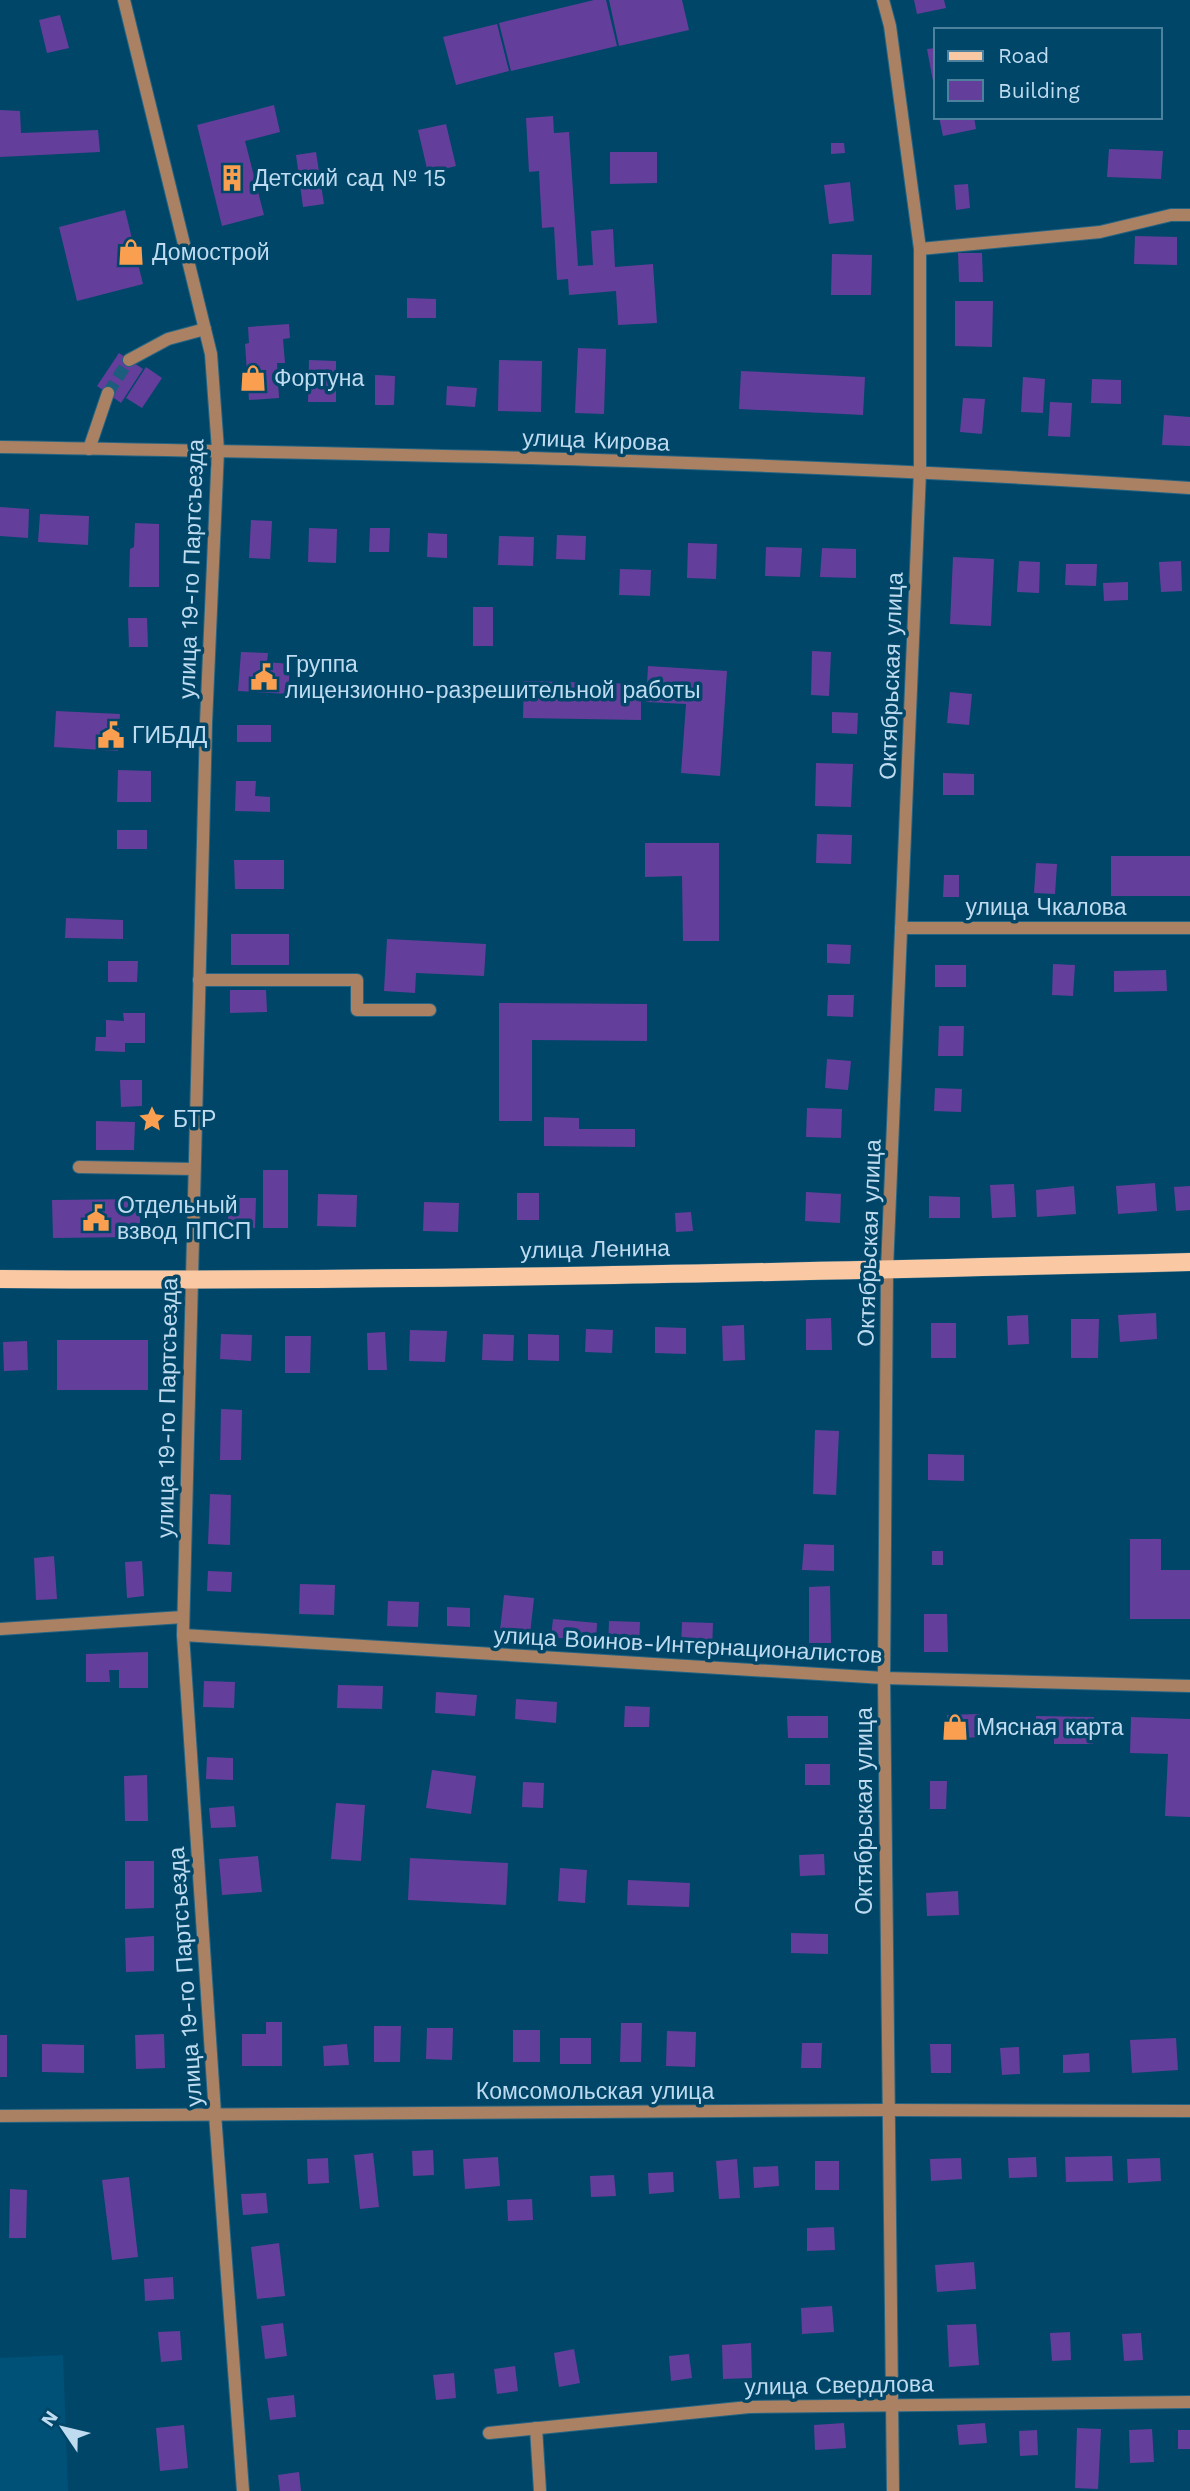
<svg xmlns="http://www.w3.org/2000/svg" width="1190" height="2491" viewBox="0 0 1190 2491" font-family="'Work Sans',sans-serif">
<rect width="100%" height="100%" fill="#004668"/>
<polygon fill="#005178" points="63,2355 68,2491 0,2491 0,2358"/>
<g fill="#643e9b">
<polygon points="594,0 606,0 617,46 511,71 499,23"/>
<polygon points="609,0 682,0 689,30 619,46"/>
<polygon points="914,0 944,0 946,8 917,14"/>
<polygon points="60,15 69,48 47,53 39,20"/>
<polygon points="497,24 509,71 456,85 443,37"/>
<polygon points="936,48 936,81 933,81 927,49"/>
<polygon points="274,105 280,132 245,141 264,215 222,226 197,125"/>
<polygon points="0,110 20,111 21,133 98,130 100,152 0,157"/>
<polygon points="553,116 554,133 569,132 578,266 593,265 591,231 613,229 615,267 653,264 657,323 618,325 616,291 569,295 568,279 557,280 554,227 542,228 539,171 529,172 526,118"/>
<polygon points="939,117 974,117 976,129 943,136"/>
<polygon points="446,124 456,166 428,173 418,130"/>
<polygon points="831,143 844,143 845,153 831,154"/>
<polygon points="1109,149 1163,151 1161,179 1107,177"/>
<polygon points="316,152 324,204 303,207 296,155"/>
<polygon points="610,152 657,152 657,183 610,184"/>
<polygon points="850,182 854,221 829,224 824,185"/>
<polygon points="968,184 970,208 956,210 954,185"/>
<polygon points="125,210 143,284 77,301 59,227"/>
<polygon points="1135,236 1177,237 1177,265 1134,264"/>
<polygon points="958,253 982,253 983,282 959,282"/>
<polygon points="832,254 872,255 871,295 831,295"/>
<polygon points="407,298 436,299 436,318 407,318"/>
<polygon points="955,301 993,301 992,347 955,346"/>
<polygon points="289,324 290,338 283,339 285,363 277,363 279,398 249,400 245,344 249,343 248,327"/>
<polygon points="578,348 606,349 604,414 575,413"/>
<polygon points="119,353 143,369 121,403 97,386"/>
<polygon points="309,360 336,361 336,402 308,402"/>
<polygon points="499,360 542,361 541,412 498,411"/>
<polygon points="146,367 162,378 142,408 126,398"/>
<polygon points="741,371 865,377 863,415 739,409"/>
<polygon points="375,375 395,376 394,405 375,405"/>
<polygon points="1023,377 1045,379 1043,413 1021,412"/>
<polygon points="1092,379 1121,380 1121,404 1091,403"/>
<polygon points="447,386 477,388 475,407 446,405"/>
<polygon points="963,398 985,399 982,434 960,432"/>
<polygon points="1050,402 1072,403 1070,437 1048,436"/>
<polygon points="1164,415 1190,417 1190,446 1162,445"/>
<polygon points="0,507 29,509 28,538 0,536"/>
<polygon points="40,514 89,516 88,545 38,542"/>
<polygon points="251,520 272,521 270,559 249,558"/>
<polygon points="135,523 159,524 159,587 129,587 130,549 134,547"/>
<polygon points="309,528 337,529 336,563 308,562"/>
<polygon points="370,528 390,528 389,552 369,552"/>
<polygon points="428,533 447,534 447,558 427,557"/>
<polygon points="557,535 586,536 585,560 556,559"/>
<polygon points="499,536 534,537 533,566 498,565"/>
<polygon points="688,543 717,544 716,579 687,578"/>
<polygon points="766,547 802,548 800,577 765,576"/>
<polygon points="822,548 856,549 856,578 820,577"/>
<polygon points="953,557 994,559 991,626 950,624"/>
<polygon points="1019,561 1040,562 1039,593 1017,592"/>
<polygon points="1181,561 1182,591 1161,592 1159,562"/>
<polygon points="1066,564 1097,564 1096,586 1065,585"/>
<polygon points="620,569 651,570 650,596 619,595"/>
<polygon points="1128,582 1128,600 1104,601 1103,583"/>
<rect x="473" y="607" width="20" height="39"/>
<polygon points="128,618 147,618 148,647 129,647"/>
<polygon points="812,651 831,652 829,696 811,695"/>
<polygon points="241,652 268,653 267,662 290,664 288,694 238,691"/>
<polygon points="648,666 727,671 720,776 681,773 686,704 646,702"/>
<polygon points="524,681 641,684 641,720 523,718"/>
<polygon points="950,692 972,694 969,725 947,723"/>
<polygon points="56,711 120,714 118,751 54,747"/>
<polygon points="832,712 858,713 857,734 832,733"/>
<rect x="237" y="725" width="34" height="17"/>
<polygon points="816,763 853,764 851,807 815,806"/>
<polygon points="118,770 151,771 151,802 117,802"/>
<polygon points="943,773 974,774 974,795 943,795"/>
<polygon points="236,781 256,781 255,796 270,797 270,812 235,811"/>
<rect x="117" y="830" width="30" height="19"/>
<polygon points="817,834 852,835 851,864 816,863"/>
<polygon points="645,843 719,843 719,941 683,941 682,876 645,877"/>
<rect x="1111" y="856" width="79" height="40"/>
<polygon points="234,860 284,860 284,889 235,889"/>
<polygon points="1036,863 1057,864 1055,894 1034,893"/>
<polygon points="944,875 959,875 959,897 943,897"/>
<polygon points="66,918 123,920 123,939 65,938"/>
<rect x="231" y="934" width="58" height="31"/>
<polygon points="387,939 486,944 484,976 416,973 415,993 384,991"/>
<polygon points="827,944 851,945 850,964 827,963"/>
<polygon points="108,961 138,961 137,982 108,982"/>
<polygon points="1053,964 1075,965 1073,996 1052,995"/>
<rect x="935" y="965" width="31" height="22"/>
<polygon points="1166,970 1167,991 1114,992 1114,971"/>
<polygon points="230,990 266,990 267,1012 230,1013"/>
<polygon points="828,995 854,995 853,1017 827,1016"/>
<polygon points="499,1003 647,1004 647,1041 532,1040 532,1121 499,1121"/>
<polygon points="123,1013 145,1013 145,1043 125,1043 125,1052 95,1051 96,1037 106,1037 106,1020 124,1021"/>
<polygon points="939,1026 964,1026 963,1056 938,1056"/>
<polygon points="827,1059 851,1061 848,1090 825,1088"/>
<polygon points="120,1080 142,1080 142,1106 121,1107"/>
<polygon points="935,1088 962,1089 961,1112 934,1111"/>
<polygon points="807,1108 842,1109 841,1138 806,1137"/>
<polygon points="544,1117 579,1118 579,1129 635,1129 635,1147 544,1146"/>
<polygon points="96,1121 135,1122 134,1150 96,1150"/>
<rect x="263" y="1170" width="25" height="58"/>
<polygon points="1155,1183 1157,1211 1118,1214 1116,1186"/>
<polygon points="1014,1184 1016,1217 992,1218 990,1185"/>
<polygon points="1074,1186 1076,1214 1037,1217 1036,1190"/>
<polygon points="1190,1186 1190,1210 1176,1211 1174,1187"/>
<polygon points="806,1192 841,1194 840,1223 805,1221"/>
<rect x="517" y="1193" width="22" height="27"/>
<polygon points="318,1194 357,1195 356,1227 317,1226"/>
<polygon points="929,1196 960,1197 960,1218 929,1218"/>
<polygon points="228,1198 256,1198 255,1228 228,1228"/>
<polygon points="140,1199 140,1237 53,1238 52,1200"/>
<polygon points="424,1202 459,1203 458,1232 423,1231"/>
<polygon points="691,1212 693,1231 676,1232 675,1213"/>
<polygon points="1156,1313 1157,1339 1120,1342 1118,1315"/>
<polygon points="1028,1315 1029,1344 1008,1345 1007,1316"/>
<polygon points="831,1318 832,1350 806,1350 806,1319"/>
<polygon points="1071,1319 1099,1319 1098,1358 1071,1358"/>
<rect x="931" y="1323" width="25" height="35"/>
<polygon points="744,1325 745,1360 723,1361 722,1326"/>
<polygon points="655,1327 686,1328 686,1354 655,1353"/>
<polygon points="586,1329 613,1330 612,1353 585,1352"/>
<polygon points="410,1330 447,1331 445,1362 409,1361"/>
<polygon points="385,1332 387,1370 368,1370 367,1333"/>
<polygon points="221,1334 252,1335 251,1361 220,1359"/>
<polygon points="483,1334 514,1335 513,1361 482,1360"/>
<polygon points="528,1334 559,1335 559,1361 528,1360"/>
<polygon points="285,1336 311,1336 310,1373 285,1373"/>
<rect x="57" y="1340" width="91" height="50"/>
<polygon points="27,1341 28,1370 4,1371 3,1342"/>
<polygon points="221,1409 242,1410 241,1460 220,1460"/>
<polygon points="815,1430 839,1431 836,1495 813,1494"/>
<polygon points="928,1454 964,1455 964,1481 928,1480"/>
<polygon points="210,1494 231,1495 230,1545 208,1544"/>
<polygon points="1130,1539 1161,1539 1161,1570 1190,1570 1190,1619 1130,1619"/>
<polygon points="804,1544 834,1545 834,1571 802,1570"/>
<rect x="932" y="1551" width="11" height="14"/>
<polygon points="54,1556 57,1599 36,1600 34,1558"/>
<polygon points="142,1561 144,1596 127,1598 125,1562"/>
<polygon points="208,1571 232,1572 231,1592 207,1591"/>
<polygon points="300,1584 335,1585 334,1615 299,1614"/>
<polygon points="830,1586 831,1643 809,1643 809,1587"/>
<polygon points="504,1595 534,1598 530,1634 500,1631"/>
<polygon points="388,1601 419,1602 418,1627 387,1626"/>
<polygon points="447,1607 470,1608 470,1627 447,1626"/>
<polygon points="924,1614 947,1614 948,1652 924,1652"/>
<polygon points="553,1619 597,1623 596,1642 551,1637"/>
<polygon points="609,1621 640,1622 639,1648 608,1647"/>
<polygon points="682,1622 713,1623 712,1649 681,1647"/>
<polygon points="148,1652 148,1688 119,1688 119,1670 109,1670 110,1682 86,1682 86,1654"/>
<polygon points="204,1681 235,1682 234,1708 203,1707"/>
<polygon points="338,1685 383,1686 382,1709 337,1708"/>
<polygon points="436,1692 477,1695 475,1716 435,1713"/>
<polygon points="516,1699 557,1702 556,1723 515,1719"/>
<polygon points="625,1706 650,1707 649,1727 624,1727"/>
<polygon points="979,1714 980,1737 948,1739 947,1715"/>
<polygon points="787,1716 828,1716 828,1738 788,1738"/>
<polygon points="1036,1716 1094,1717 1093,1744 1054,1744 1054,1733 1036,1733"/>
<polygon points="1131,1717 1190,1719 1190,1817 1165,1816 1168,1754 1130,1753"/>
<polygon points="207,1757 233,1758 233,1780 206,1779"/>
<rect x="805" y="1764" width="25" height="21"/>
<polygon points="432,1770 476,1776 471,1814 426,1808"/>
<polygon points="147,1775 148,1821 125,1821 124,1776"/>
<polygon points="930,1781 947,1781 946,1809 930,1809"/>
<polygon points="523,1782 544,1783 543,1808 522,1807"/>
<polygon points="336,1803 365,1805 361,1861 331,1859"/>
<polygon points="234,1806 236,1827 211,1828 209,1808"/>
<polygon points="824,1854 825,1875 800,1876 799,1855"/>
<polygon points="258,1856 262,1892 222,1895 219,1859"/>
<polygon points="410,1858 508,1863 506,1905 408,1900"/>
<polygon points="125,1861 154,1861 154,1908 125,1909"/>
<polygon points="560,1868 587,1870 585,1903 558,1901"/>
<polygon points="628,1880 690,1883 689,1907 627,1905"/>
<polygon points="958,1891 959,1915 927,1916 926,1893"/>
<polygon points="791,1933 828,1934 828,1954 791,1953"/>
<polygon points="154,1936 154,1971 126,1972 125,1938"/>
<polygon points="266,2022 282,2022 282,2066 242,2066 242,2034 266,2034"/>
<polygon points="621,2023 642,2023 641,2062 620,2062"/>
<polygon points="374,2026 401,2026 400,2062 374,2062"/>
<polygon points="427,2028 453,2028 452,2060 426,2059"/>
<rect x="513" y="2030" width="27" height="32"/>
<polygon points="667,2031 696,2032 695,2067 666,2066"/>
<polygon points="164,2034 165,2068 136,2069 135,2035"/>
<rect x="0" y="2035" width="7" height="42"/>
<rect x="560" y="2038" width="31" height="26"/>
<polygon points="1176,2038 1178,2070 1132,2073 1130,2040"/>
<polygon points="802,2043 822,2043 821,2068 801,2068"/>
<polygon points="42,2044 84,2045 84,2073 42,2072"/>
<polygon points="347,2044 349,2065 324,2066 323,2046"/>
<polygon points="930,2044 951,2044 951,2073 931,2073"/>
<polygon points="1019,2047 1020,2074 1002,2075 1000,2048"/>
<polygon points="1089,2053 1090,2072 1063,2073 1063,2055"/>
<polygon points="433,2150 434,2175 413,2176 412,2151"/>
<polygon points="373,2153 379,2207 360,2209 354,2155"/>
<polygon points="1112,2156 1113,2181 1066,2182 1065,2157"/>
<polygon points="498,2157 500,2186 465,2189 463,2159"/>
<polygon points="1036,2157 1037,2177 1009,2178 1008,2158"/>
<polygon points="328,2158 329,2183 308,2184 307,2159"/>
<polygon points="961,2158 962,2179 931,2181 930,2159"/>
<polygon points="1160,2158 1161,2181 1128,2183 1127,2159"/>
<polygon points="737,2159 740,2198 719,2199 716,2161"/>
<rect x="815" y="2161" width="24" height="29"/>
<polygon points="778,2166 779,2186 754,2188 753,2167"/>
<polygon points="673,2172 674,2192 649,2194 648,2173"/>
<polygon points="614,2175 616,2196 591,2197 590,2176"/>
<polygon points="129,2177 138,2257 112,2260 102,2180"/>
<polygon points="10,2189 27,2190 26,2238 9,2238"/>
<polygon points="266,2193 268,2213 243,2215 241,2194"/>
<polygon points="532,2199 533,2220 508,2221 507,2200"/>
<polygon points="834,2227 835,2250 807,2251 807,2228"/>
<polygon points="279,2243 285,2296 257,2299 251,2247"/>
<polygon points="974,2262 976,2289 937,2292 935,2265"/>
<polygon points="173,2277 174,2299 145,2301 144,2279"/>
<polygon points="832,2306 834,2332 802,2334 801,2308"/>
<polygon points="283,2323 287,2356 265,2359 261,2326"/>
<polygon points="976,2324 979,2365 949,2367 947,2325"/>
<polygon points="180,2331 182,2360 161,2362 158,2332"/>
<polygon points="1070,2332 1071,2360 1052,2361 1050,2333"/>
<polygon points="1141,2333 1143,2360 1124,2361 1122,2334"/>
<polygon points="751,2343 752,2378 723,2379 722,2345"/>
<polygon points="574,2349 580,2383 559,2387 554,2353"/>
<polygon points="689,2354 692,2378 671,2381 669,2356"/>
<polygon points="515,2366 518,2391 497,2394 494,2369"/>
<polygon points="454,2373 456,2398 436,2400 433,2375"/>
<polygon points="294,2395 296,2417 270,2420 267,2398"/>
<polygon points="844,2423 846,2448 815,2450 814,2425"/>
<polygon points="985,2423 987,2443 959,2445 957,2425"/>
<polygon points="184,2425 188,2468 160,2471 156,2428"/>
<polygon points="1077,2428 1101,2429 1098,2489 1075,2488"/>
<polygon points="1152,2429 1154,2462 1130,2463 1129,2430"/>
<polygon points="1037,2430 1038,2455 1020,2456 1019,2431"/>
<rect x="1178" y="2430" width="12" height="19"/>
<polygon points="299,2472 301,2491 280,2491 278,2475"/>
</g>
<g fill="none" stroke-linecap="round" stroke-linejoin="round">
<polyline stroke="#1c5c7c" stroke-width="12" stroke-dasharray="12 6" stroke-linecap="butt" points="108,393 129,360"/>
<defs>
<g id="minor">
<polyline points="124,0 211,354 218,450 206,723 183,1635 215,2114 243,2491"/>
<polyline points="883,0 890,26 920,249 920,471 887,1269 884,1678 893,2491"/>
<polyline points="920,249 1100,232 1171,215 1190,215"/>
<polyline points="129,360 168,339 205,329"/>
<path d="M0,447C397,454 794,461 1190,488"/>
<polyline points="89,449 108,393"/>
<polyline points="901,928 1190,928"/>
<polyline points="199,980 357,980 357,1010 430,1010"/>
<polyline points="79,1167 194,1169"/>
<polyline points="0,1629 183,1617"/>
<polyline points="183,1635 884,1678 1190,1686"/>
<polyline points="0,2116 887,2110 1190,2111"/>
<polyline points="536,2428 540,2491"/>
<polyline points="489,2433 749,2407 1190,2402"/>
</g>
<path id="major" d="M0,1279C397,1282 794,1272 1190,1262"/>
</defs>
<use href="#minor" stroke="#266483" stroke-width="14"/>
<use href="#major" stroke="#266483" stroke-width="19"/>
<use href="#minor" stroke="#aa8263" stroke-width="12"/>
<use href="#major" stroke="#fac9a4" stroke-width="18"/>
</g>
<defs>
<symbol id="building-bare" viewBox="-9 -9 18 18"><path d="M-4-6H4V6H1V3H-1V6H-4ZM-2.5-4.3h1.7v1.8h-1.7ZM.8-4.3h1.7v1.8H.8ZM-2.5-1h1.7V.8h-1.7ZM.8-1h1.7V.8H.8Z" fill="#fa9f4f" stroke="#004668" stroke-width="2.5" paint-order="stroke"/></symbol>
<symbol id="shop-bare" viewBox="-9 -9 18 18"><path d="M-5-2.5h2.3a2.7 3.5 0 0 1 5.4 0H5L5.5 6h-11ZM-1.5-2.5h3a1.5 2.3 0 0 0-3 0Z" fill="#fa9f4f" stroke="#004668" stroke-width="2.5" paint-order="stroke"/></symbol>
<symbol id="civic-bare" viewBox="-9 -9 18 18"><path d="M-.6-6.5H3V-4.5H.6V-3L4-1V1h2V6H-6V1h2V-1L-.6-3ZM-1.2 2.5V6h2.4V2.5Z" fill="#fa9f4f" stroke="#004668" stroke-width="2.5" paint-order="stroke"/></symbol>
<symbol id="sight-bare" viewBox="-9 -9 18 18"><path d="M0-6L1.8-2.2L6-1.7L2.9 1.2L3.7 5.4L0 3.3L-3.7 5.4L-2.9 1.2L-6-1.7L-1.8-2.2Z" fill="#fa9f4f" stroke="#004668" stroke-width="2.5" paint-order="stroke"/></symbol>
</defs>
<g fill-rule="evenodd">
<use href="#building-bare" x="213" y="159" width="38" height="38"/>
<use href="#shop-bare" x="112" y="233" width="38" height="38"/>
<use href="#shop-bare" x="234" y="359" width="38" height="38"/>
<use href="#civic-bare" x="245" y="658" width="38" height="38"/>
<use href="#civic-bare" x="92" y="716" width="38" height="38"/>
<use href="#sight-bare" x="133" y="1100" width="38" height="38"/>
<use href="#civic-bare" x="77" y="1199" width="38" height="38"/>
<use href="#shop-bare" x="936" y="1708" width="38" height="38"/>
</g>
<g text-anchor="middle" stroke-width="7" stroke-linejoin="round" paint-order="stroke">
<g font-size="23" fill="#bedbf0" stroke="#004668" text-anchor="start">
<text x="253" y="186">Детский сад № 15</text>
<text x="152" y="260">Домострой</text>
<text x="274" y="386">Фортуна</text>
<text x="285" y="672">Группа<tspan x="285" dy="26">лицензионно-разрешительной работы</tspan></text>
<text x="132" y="743">ГИБДД</text>
<text x="173" y="1127">БТР</text>
<text x="117" y="1213">Отдельный<tspan x="117" dy="26">взвод ППСП</tspan></text>
<text x="976" y="1735">Мясная карта</text>
</g>
<g font-size="23" fill="#bedbf0" stroke="#004668">
<text transform="translate(596 440) rotate(2)" y="8">улица Кирова</text>
<text transform="translate(191 569) rotate(-88)" y="8">улица 19-го Партсъезда</text>
<text transform="translate(891 676) rotate(-88)" y="8">Октябрьская улица</text>
<text x="1046" y="915">улица Чкалова</text>
<text transform="translate(869 1243) rotate(-88)" y="8">Октябрьская улица</text>
<text transform="translate(595 1249) rotate(-1)" y="8">улица Ленина</text>
<text transform="translate(167 1408) rotate(-89)" y="8">улица 19-го Партсъезда</text>
<text transform="translate(688 1645) rotate(3)" y="8">улица Воинов-Интернационалистов</text>
<text transform="translate(864 1811) rotate(-90)" y="8">Октябрьская улица</text>
<text transform="translate(185 1977) rotate(-94)" y="8">улица 19-го Партсъезда</text>
<text x="595" y="2099">Комсомольская улица</text>
<text transform="translate(839 2385) rotate(-1)" y="8">улица Свердлова</text>
</g>
</g>
<rect x="934" y="28" width="228" height="91" fill="#004668" stroke="#4c829e" stroke-width="2"/>
<rect x="948" y="51" width="35" height="10" fill="#fac9a4" stroke="#4c829e" stroke-width="2"/>
<text x="998" y="63" font-size="21" fill="#bedbf0">Road</text>
<rect x="948" y="80" width="35" height="21" fill="#643e9b" stroke="#4c829e" stroke-width="2"/>
<text x="998" y="98" font-size="21" fill="#bedbf0">Building</text>
<g transform="translate(63 2428) rotate(305)" stroke="#004668" stroke-width="5" paint-order="stroke">
<path d="M0-5L12 26L0 18L-12 26Z" fill="#bedbf0"/>
<text y="-10" font-size="19" font-weight="bold" text-anchor="middle" fill="#bedbf0">N</text>
</g>
</svg>
